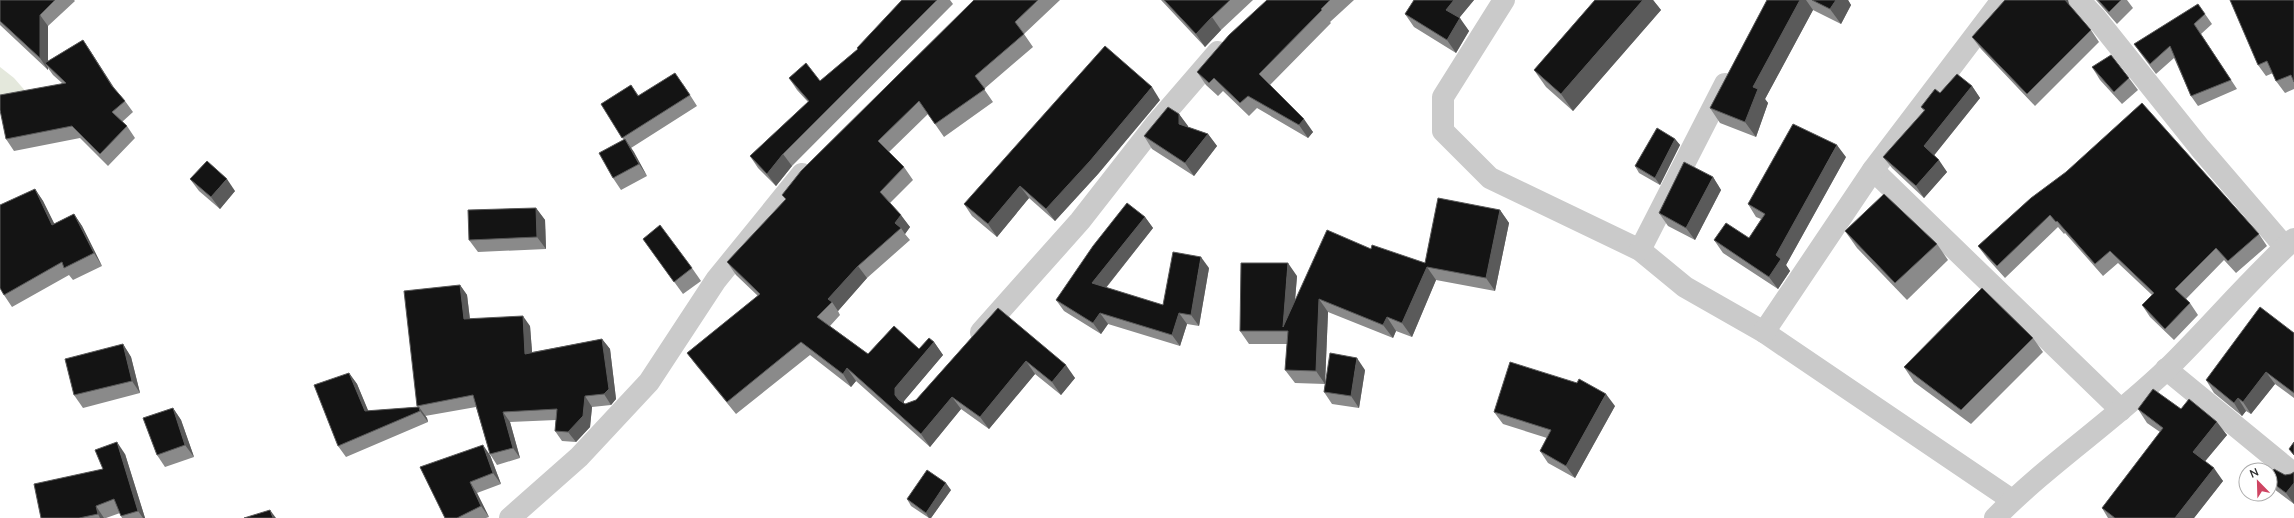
<svg xmlns="http://www.w3.org/2000/svg" width="2294" height="518" viewBox="0 0 2294 518" font-family="Mulish,sans-serif">
<rect width="100%" height="100%" fill="#fff"/>
<polygon fill="#e4e8dc" points="0,67 14,78 28,94 0,110"/>
<g fill="none" stroke-linecap="round" stroke-linejoin="round">
<g stroke="#cacaca" stroke-width="22">
<polyline points="1504,0 1443,97 1443,131 1490,178 1640,250 1685,287 1764,332 2012,500"/>
<polyline points="2079,0 2096,18 2200,148 2285,247"/>
<polyline points="1873,170 2121,410"/>
<polyline points="1640,250 1725,84"/>
<polyline points="981,332 1080,221 1155,125 1218,52"/>
<polyline points="1764,332 1873,170 2002,0"/>
<polyline points="2166,369 2294,474"/>
<polyline points="510,518 579,457 649,382 716,280 802,174"/>
<path d="M1995,518C2048,464 2112,422 2167,369C2210,327 2249,280 2294,239"/>
</g>
</g>
<g fill="#8a8a8a">
<polygon points="0,0 74,0 75,1 48,26 48,61 83,40 91,52 115,89 125,101 133,112 122,122 127,126 135,138 108,166 80,138 14,151 6,139 62,83 53,75 48,68 48,70 0,25"/>
<polygon points="902,0 950,0 953,4 792,166 776,186 758,168 750,156 808,102 797,90 789,78 820,81 858,49"/>
<polygon points="974,0 1060,0 1024,34 1033,47 984,89 993,102 944,137 928,114 889,152 904,167 913,180 890,203 910,227 905,234 910,240 867,278 838,311 840,315 830,326 868,354 919,349 934,342 943,355 904,401 904,403 905,404 916,400 998,308 1075,378 1061,395 1035,374 989,429 961,409 930,447 856,381 851,387 810,355 736,414 696,365 687,353 758,296 736,275 727,262 786,200 782,195"/>
<polygon points="1161,0 1253,0 1221,30 1205,47"/>
<polygon points="1267,0 1354,0 1330,22 1331,23 1270,85 1313,132 1308,138 1257,108 1249,116 1223,91 1218,96 1206,85 1197,72"/>
<polygon points="1414,0 1474,0 1459,18 1469,31 1456,53 1414,27 1405,14"/>
<polygon points="1595,0 1653,0 1661,10 1573,111 1546,87 1534,70"/>
<polygon points="1767,0 1848,0 1851,5 1841,24 1813,10 1765,99 1768,103 1756,137 1720,123 1710,108"/>
<polygon points="2005,0 2068,0 2069,5 2091,30 2099,42 2035,106 1981,49 1972,37"/>
<polygon points="2096,0 2127,0 2133,8 2117,24"/>
<polygon points="2294,0 2294,89 2285,93 2276,81 2273,73 2266,76 2258,65"/>
<polygon points="2205,14 2212,24 2201,34 2237,89 2198,106 2191,96 2174,58 2156,74 2141,54 2134,44"/>
<polygon points="2092,67 2129,78 2138,90 2122,104 2100,80"/>
<polygon points="683,84 697,106 631,148 647,176 621,190 613,178 624,140 601,104 631,85 639,96"/>
<polygon points="1972,86 1980,98 1934,155 1947,172 1924,198 1892,168 1883,157 1924,111 1921,107 1940,93"/>
<polygon points="1160,100 1098,174 1055,221 1029,198 997,237 972,216 964,204"/>
<polygon points="1179,114 1188,127 1208,134 1217,146 1194,176 1152,149 1144,136"/>
<polygon points="1675,139 1680,145 1660,185 1639,173 1635,166"/>
<polygon points="1846,157 1786,265 1790,271 1778,289 1723,253 1714,240 1749,238 1761,219 1756,217 1748,204"/>
<polygon points="1713,177 1721,190 1695,240 1668,226 1659,213"/>
<polygon points="190,179 235,191 220,209 199,191"/>
<polygon points="35,189 43,201 54,224 74,214 82,226 102,266 73,280 69,275 12,307 4,295"/>
<polygon points="2031,198 2259,234 2267,246 2236,273 2224,260 2186,299 2190,303 2198,315 2174,340 2150,317 2142,305 2152,295 2118,263 2103,276 2065,233 2064,234 2058,227 2005,278 1987,258 1978,246"/>
<polygon points="536,208 545,220 546,249 478,252 469,240"/>
<polygon points="1500,210 1509,223 1495,291 1436,280 1412,337 1396,331 1393,338 1328,312 1325,384 1365,370 1359,408 1332,404 1324,392 1325,384 1295,383 1285,370 1287,344 1249,344 1240,331 1297,276 1295,300 1425,263"/>
<polygon points="1145,217 1153,228 1106,288 1163,305 1209,268 1199,326 1187,324 1180,346 1108,324 1101,334 1064,311 1056,300"/>
<polygon points="1845,231 1937,244 1948,260 1907,300 1857,248"/>
<polygon points="643,239 692,268 701,281 683,294"/>
<polygon points="460,285 467,295 470,319 530,326 532,352 602,339 610,349 616,399 611,405 592,407 590,427 576,442 562,441 555,431 556,420 510,422 520,458 497,465 490,454 476,407 425,416 427,418 428,422 346,457 338,446 349,373 357,384 368,411 418,407 417,406"/>
<polygon points="2294,333 2294,398 2275,384 2251,414 2246,411 2242,416 2214,393 2206,380"/>
<polygon points="2033,338 2043,352 1971,424 1914,382 1904,367"/>
<polygon points="123,344 131,357 140,393 83,408 74,395"/>
<polygon points="1615,406 1575,478 1548,463 1540,451 1547,438 1503,424 1494,412"/>
<polygon points="173,408 181,420 194,457 165,467 157,455"/>
<polygon points="2138,409 2181,409 2227,435 2205,461 2223,481 2194,518 2108,518 2102,508 2160,432 2147,423"/>
<polygon points="125,454 145,518 122,518 120,513 106,518 41,518 103,469"/>
<polygon points="490,455 501,484 477,493 489,517 486,518 445,518 420,467"/>
<polygon points="2294,472 2294,504 2274,489 2270,483 2270,473 2285,475 2291,474"/>
<polygon points="951,490 931,518 929,518 911,506 907,499"/>
</g>
<g fill="#5a5a5a">
<polygon points="1454,0 1474,0 1455,23 1446,10"/>
<polygon points="1643,0 1653,0 1661,10 1573,111 1561,94"/>
<polygon points="1800,0 1806,0 1813,10 1765,99 1768,103 1756,137 1745,122 1753,87"/>
<polygon points="1836,0 1848,0 1851,5 1841,24 1830,9"/>
<polygon points="2064,0 2068,0 2070,8"/>
<polygon points="40,15 48,26 48,66 45,63 48,68 48,70 40,58"/>
<polygon points="1212,17 1221,30 1205,47 1196,34"/>
<polygon points="1460,18 1469,31 1456,53 1447,40"/>
<polygon points="83,40 91,52 120,98 112,86"/>
<polygon points="1972,86 1980,98 1932,158 1924,146"/>
<polygon points="1152,87 1160,100 1098,174 1055,221 1046,209"/>
<polygon points="1179,114 1188,126 1188,136 1179,124"/>
<polygon points="1304,119 1313,132 1308,138 1299,125"/>
<polygon points="1208,134 1217,146 1194,176 1185,163"/>
<polygon points="625,139 634,152 647,176 639,164"/>
<polygon points="1675,139 1680,145 1660,185 1655,178"/>
<polygon points="1837,145 1846,157 1786,265 1790,271 1778,289 1769,277 1776,255"/>
<polygon points="783,154 792,166 776,186 767,174"/>
<polygon points="1939,160 1947,172 1924,198 1916,186"/>
<polygon points="1713,177 1721,190 1695,240 1686,228"/>
<polygon points="227,179 235,191 220,209 211,197"/>
<polygon points="1020,186 1029,198 997,237 988,224"/>
<polygon points="35,189 43,201 61,237 52,225"/>
<polygon points="536,208 545,220 546,249 537,237"/>
<polygon points="1500,210 1509,223 1495,291 1486,278"/>
<polygon points="74,214 82,226 102,266 94,253"/>
<polygon points="901,215 910,227 905,234 901,228 895,223"/>
<polygon points="1145,217 1153,228 1100,295 1092,283"/>
<polygon points="1201,257 1209,268 1199,326 1191,315"/>
<polygon points="1288,263 1297,276 1292,337 1288,331 1283,327"/>
<polygon points="858,266 867,278 838,311 832,302 828,299"/>
<polygon points="1427,267 1436,280 1412,337 1402,323"/>
<polygon points="460,285 467,295 471,329 464,319"/>
<polygon points="1319,299 1328,312 1325,384 1316,371"/>
<polygon points="1100,313 1108,324 1101,334 1093,323"/>
<polygon points="1179,313 1187,324 1180,346 1172,335"/>
<polygon points="523,316 530,326 533,364 525,354"/>
<polygon points="1387,317 1396,331 1393,338 1383,325"/>
<polygon points="602,339 610,349 616,399 611,405 604,394"/>
<polygon points="934,342 943,355 904,401 904,408 895,395 895,388"/>
<polygon points="123,344 131,357 140,393 132,381"/>
<polygon points="1357,358 1365,370 1359,408 1351,396"/>
<polygon points="1026,361 1035,374 989,429 980,417"/>
<polygon points="1066,365 1075,378 1061,395 1052,382"/>
<polygon points="847,368 856,381 851,387 843,374"/>
<polygon points="2266,372 2275,384 2251,414 2243,402"/>
<polygon points="349,373 357,384 373,422 365,411"/>
<polygon points="1606,394 1615,406 1575,478 1566,466"/>
<polygon points="585,396 592,407 590,427 576,442 568,432"/>
<polygon points="952,397 961,409 930,447 921,434"/>
<polygon points="2238,398 2246,411 2242,416 2234,403"/>
<polygon points="419,407 427,418 428,422 420,411"/>
<polygon points="173,408 181,420 194,457 185,445"/>
<polygon points="503,412 510,422 520,458 513,448"/>
<polygon points="2217,422 2227,435 2202,465 2193,452"/>
<polygon points="117,442 125,454 145,518 143,518 138,511"/>
<polygon points="483,445 490,455 501,484 493,473"/>
<polygon points="2214,468 2223,481 2194,518 2175,518"/>
<polygon points="470,482 477,493 489,517 481,506"/>
<polygon points="946,483 951,490 931,518 929,518 926,513"/>
<polygon points="2294,483 2294,504 2286,493"/>
<polygon points="96,506 104,518 100,518 98,514"/>
<polygon points="270,510 276,518 273,518"/>
</g>
<g fill="#141414" stroke="#5a5a5a">
<polygon points="0,0 55,0 40,15 40,58 0,21"/>
<polygon points="902,0 937,0 783,154 767,174 750,156 809,101 789,78 806,63 820,81 858,49 857,48"/>
<polygon points="974,0 1038,0 1015,22 1024,34 975,76 985,89 935,124 919,101 878,141 904,167 880,192 901,215 895,223 901,228 858,266 828,299 832,302 817,317 868,354 894,326 919,349 929,338 934,342 895,388 895,395 899,400 905,404 916,400 998,308 1066,365 1052,382 1026,361 980,417 952,397 921,434 847,368 843,374 801,342 727,402 687,353 760,294 727,262 786,199 782,195 801,171"/>
<polygon points="1164,0 1230,0 1212,17 1196,34"/>
<polygon points="1267,0 1330,0 1321,9 1322,10 1259,74 1304,119 1299,125 1248,96 1240,103 1214,78 1209,83 1197,72 1229,35"/>
<polygon points="1414,0 1454,0 1446,10 1460,18 1447,40 1405,14"/>
<polygon points="1595,0 1643,0 1561,94 1534,70"/>
<polygon points="1767,0 1800,0 1753,87 1758,89 1745,122 1710,108"/>
<polygon points="1812,0 1836,0 1830,9"/>
<polygon points="2005,0 2065,0 2091,30 2027,94 1972,37"/>
<polygon points="2098,0 2121,0 2109,12"/>
<polygon points="2230,0 2294,0 2294,82 2291,75 2276,81 2267,61 2258,65"/>
<polygon points="2198,4 2205,14 2194,24 2231,80 2191,96 2170,46 2150,64 2134,44"/>
<polygon points="83,40 112,86 125,101 112,112 127,126 100,154 72,126 6,139 0,110 0,95 66,83 45,63"/>
<polygon points="1105,46 1152,87 1090,161 1046,209 1020,186 988,224 964,204"/>
<polygon points="2111,55 2129,78 2114,92 2092,67"/>
<polygon points="675,73 690,95 622,138 601,104 631,85 638,96"/>
<polygon points="1957,74 1972,86 1924,146 1939,160 1916,186 1883,157 1925,110 1921,107 1935,89 1940,93"/>
<polygon points="2142,103 2259,234 2228,261 2216,248 2175,289 2190,303 2165,329 2142,305 2154,293 2110,251 2095,264 2057,221 2056,222 2050,215 1997,266 1978,246 2031,198 2066,172"/>
<polygon points="1168,107 1179,114 1179,124 1208,134 1185,163 1144,136"/>
<polygon points="1793,124 1837,145 1776,255 1781,259 1769,277 1714,240 1726,223 1749,238 1765,214 1748,204"/>
<polygon points="1657,128 1675,139 1655,178 1635,166"/>
<polygon points="625,139 639,164 613,178 599,153"/>
<polygon points="207,161 227,179 211,197 190,179"/>
<polygon points="1684,162 1713,177 1686,228 1659,213"/>
<polygon points="35,189 52,225 74,214 94,253 64,268 62,262 4,295 0,288 0,205"/>
<polygon points="1884,194 1937,244 1895,283 1845,231"/>
<polygon points="1438,198 1500,210 1486,278 1427,267 1402,323 1387,317 1383,325 1319,299 1316,371 1285,370 1288,331 1240,331 1241,263 1288,263 1283,327 1327,230 1371,249 1372,245 1425,263"/>
<polygon points="1127,203 1145,217 1092,283 1163,305 1173,252 1201,257 1191,315 1179,313 1172,335 1100,313 1093,323 1056,300 1093,246"/>
<polygon points="536,208 537,237 469,240 468,210"/>
<polygon points="660,225 692,268 674,282 643,239"/>
<polygon points="460,285 464,319 523,316 525,354 602,339 609,389 604,394 585,396 583,416 568,432 555,431 557,409 503,412 513,448 490,454 473,395 417,406 404,291"/>
<polygon points="1982,288 2033,338 1961,410 1904,367"/>
<polygon points="2260,307 2294,333 2294,393 2266,372 2243,402 2238,398 2234,403 2206,380"/>
<polygon points="123,344 132,381 74,395 65,359"/>
<polygon points="1330,353 1357,358 1351,396 1324,392"/>
<polygon points="1510,362 1577,383 1579,379 1606,394 1566,466 1540,451 1551,430 1494,412"/>
<polygon points="349,373 365,411 419,407 420,411 338,446 314,385"/>
<polygon points="2153,389 2181,409 2189,399 2217,422 2193,452 2214,468 2175,518 2115,518 2102,508 2163,428 2138,409"/>
<polygon points="173,408 185,445 157,455 143,418"/>
<polygon points="117,442 138,511 121,516 114,499 96,506 98,514 79,518 41,518 34,484 103,469 95,450"/>
<polygon points="2294,442 2294,455 2289,449"/>
<polygon points="483,445 493,473 470,482 481,506 457,518 445,518 420,467"/>
<polygon points="2274,469 2285,475 2291,474 2294,472 2294,483 2286,493 2270,481 2270,473"/>
<polygon points="927,470 946,483 926,513 907,499"/>
<polygon points="270,510 273,518 244,518"/>
</g>
<g transform="translate(2258 482) rotate(337)"><circle r="19" fill="#ffffff" stroke="#ababab"/>
<path d="M0-3L7 15L0 10L-7 15Z" fill="#ce4462"/>
<text y="-6" font-size="11" font-weight="bold" text-anchor="middle" fill="#2d2d2d">N</text>
</g>
</svg>
